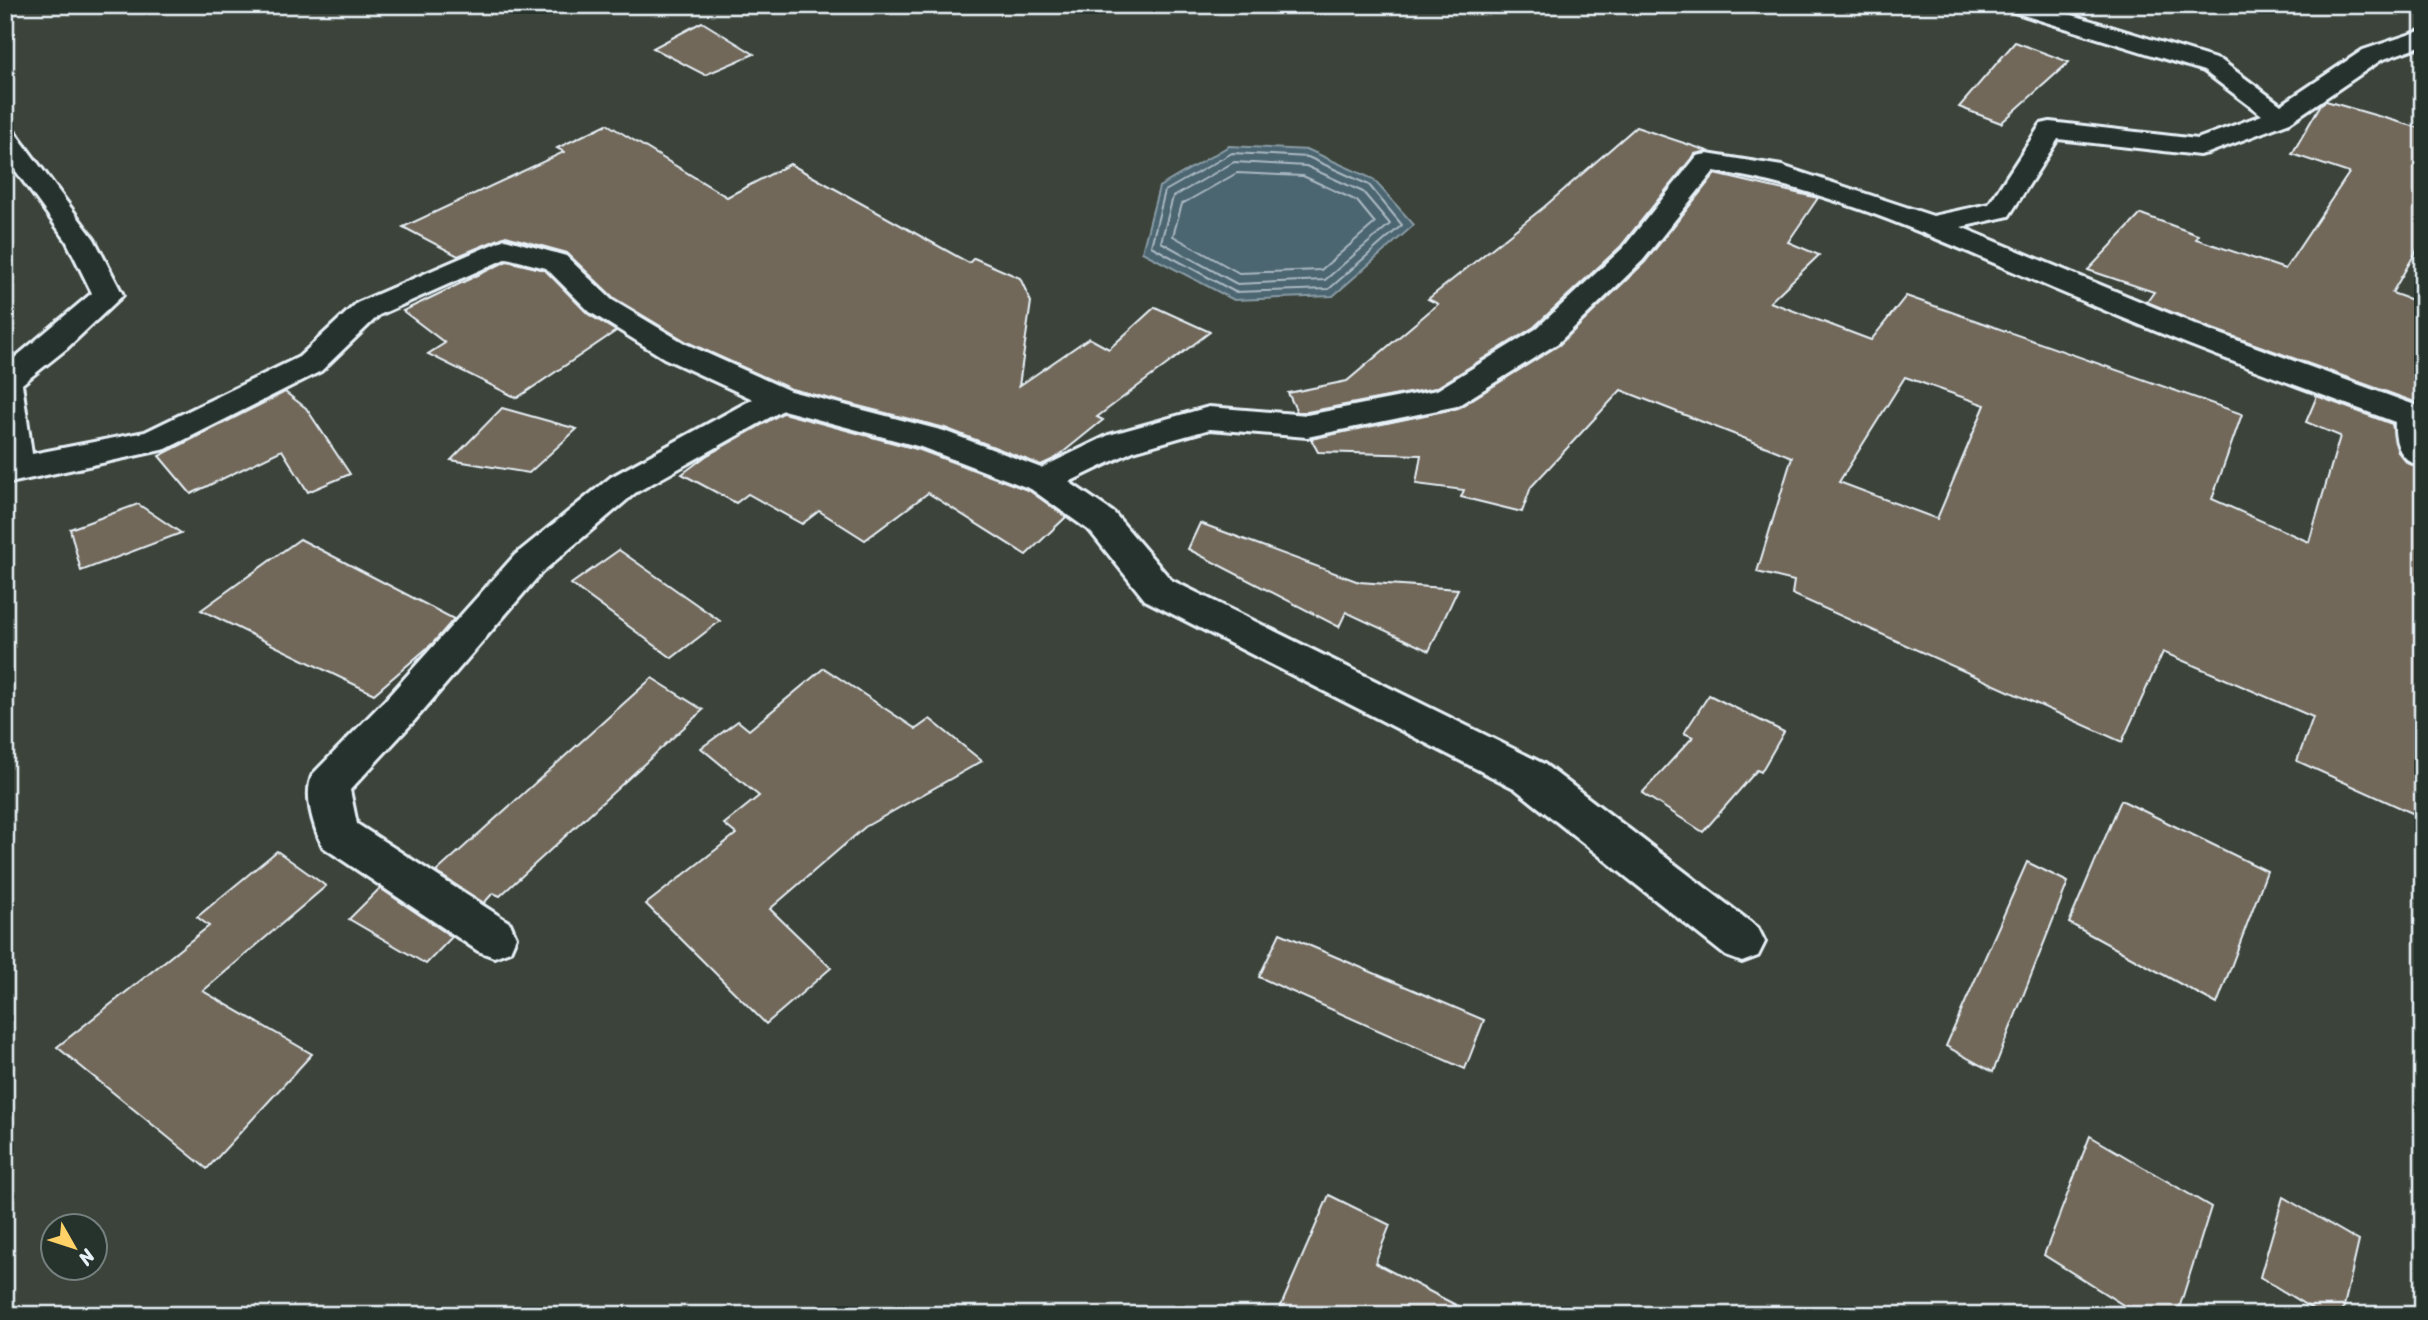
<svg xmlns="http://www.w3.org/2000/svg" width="2428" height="1320" viewBox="0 0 2428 1320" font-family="Sriracha,sans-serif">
<rect width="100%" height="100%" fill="#3c433a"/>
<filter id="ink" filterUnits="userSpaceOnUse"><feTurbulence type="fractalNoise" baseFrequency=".0143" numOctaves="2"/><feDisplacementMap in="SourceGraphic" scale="14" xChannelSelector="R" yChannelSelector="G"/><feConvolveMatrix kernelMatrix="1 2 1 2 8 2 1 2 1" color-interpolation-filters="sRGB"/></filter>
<g filter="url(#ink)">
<polygon fill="#4c6571" stroke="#8a9da7" stroke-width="2" points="1229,146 1309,150 1373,179 1414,225 1333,296 1234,300 1142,252 1159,187"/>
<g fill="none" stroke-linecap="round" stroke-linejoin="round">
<g stroke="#aab9c2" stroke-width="2">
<polygon points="1232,153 1308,157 1369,185 1402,225 1329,289 1235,292 1151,246 1165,191"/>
<polygon points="1234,162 1306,166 1363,192 1390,224 1325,280 1237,284 1161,242 1173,197"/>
<polygon points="1237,173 1303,176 1357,201 1375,223 1321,270 1239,273 1173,236 1182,204"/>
</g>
</g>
<g fill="#71685a" stroke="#e8f1f8" stroke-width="2" fill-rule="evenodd">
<polygon points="702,22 754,54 705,75 653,48"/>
<polygon points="2015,42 2069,62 2001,123 1959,107"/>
<polygon points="2326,101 2423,129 2423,240 2392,293 2423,304 2423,405 2210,328 2147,302 2154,292 2088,270 2141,214 2198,235 2196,239 2285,269 2349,173 2292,154 2321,104"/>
<polygon points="607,124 727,197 790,164 969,263 974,258 1020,278 1031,302 1019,386 1089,338 1109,349 1155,307 1210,332 1097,417 1103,420 1056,458 1041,465 945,428 791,389 687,342 614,298 567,253 506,236 458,256 403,227 564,152 557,148"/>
<polygon points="1636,127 1708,151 1695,154 1621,246 1534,327 1436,388 1307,412 1297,412 1288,393 1347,381 1438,304 1428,299 1544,207"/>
<path d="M1715,174L1818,198L1788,242L1819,255L1770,302L1871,340L1906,296L2242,414L2212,499L2309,542L2340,436L2306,422L2317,396L2314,395L2392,424L2398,452L2407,463L2423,469V818L2297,761L2313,717L2163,652L2122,742L1792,594L1794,581L1757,572L1792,457L1621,390L1531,487L1522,512L1461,497L1464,490L1416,484L1421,455L1318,452L1311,439L1458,408L1559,345L1645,262ZM1905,377L1985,405L1937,519L1839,482Z"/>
<polygon points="507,261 545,270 588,314 616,331 517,398 428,354 445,343 403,311"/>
<polygon points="285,392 306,408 350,474 308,492 282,450 191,494 159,456"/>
<polygon points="502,408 577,429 529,473 451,460"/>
<polygon points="783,413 920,450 1030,491 1066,517 1026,555 928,493 865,540 819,511 802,524 748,494 736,503 682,474 706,456"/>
<polygon points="138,504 181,533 81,571 70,529"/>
<polygon points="1200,523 1359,582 1458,589 1429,651 1346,612 1339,627 1188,549"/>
<polygon points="300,539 454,619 433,643 374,694 201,610"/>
<polygon points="619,550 720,621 672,658 571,584"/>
<polygon points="824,668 916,729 930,719 982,761 865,827 770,909 831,968 766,1024 646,904 736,834 724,824 759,796 701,748 738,721 749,730"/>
<polygon points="652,678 703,710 500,896 493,893 484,903 436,872"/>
<polygon points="1709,695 1784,732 1761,772 1757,770 1703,832 1642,793 1693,737 1684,733"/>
<polygon points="2121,800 2267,871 2217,1004 2069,923"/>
<polygon points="277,851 326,886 203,991 312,1054 207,1169 57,1047 209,926 197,917"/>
<polygon points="2027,862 2068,882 1993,1072 1946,1046"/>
<polygon points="380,888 452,937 426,964 349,919"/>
<polygon points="1280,933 1484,1020 1465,1069 1259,977"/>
<polygon points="2090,1136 2211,1207 2177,1315 2139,1315 2044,1255"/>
<polygon points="1329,1195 1390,1225 1375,1263 1475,1315 1277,1315"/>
<polygon points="2283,1197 2359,1241 2342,1315 2322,1315 2260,1277"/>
</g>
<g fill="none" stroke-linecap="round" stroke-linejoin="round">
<defs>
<path id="street" d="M2004,5H2040L2222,61L2281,105L2363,50L2423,30V45L2381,60L2290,122L2208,153L2199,155L2058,139L2009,216L1961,227L2209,330L2423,408V467C2400,461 2394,443 2395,422C2290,383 2185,345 2083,301C1962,251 1844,191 1714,171L1643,260L1558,343L1457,406L1307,437L1210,429L1133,451L1069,482L1114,513L1171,580L1544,764L1758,928L1765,942L1758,956L1742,962L1726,956L1514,788L1145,600L1090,531L1031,489L921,447L783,410L635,493L541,573L414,721L350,790L357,824L510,923L516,937L510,951L494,957L478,951L323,847C313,826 303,794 313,774L386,699L515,555L611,477L753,399L664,358L590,312L546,268L507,258L379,315L321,371L166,449L5,484V366L92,293L66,240L5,156V129L14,131L94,239L123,295L66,349L22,384L32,454L145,432L299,357L357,303L505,239L566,256L612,300L686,344L790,391L944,431L1041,468L1109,435L1209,407L1307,415L1437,390L1536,329L1623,248L1697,156L1707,154L1782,166L1933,216L1989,204L2041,124L2050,122L2197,139L2262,115L2204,71L2007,10Z"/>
</defs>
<use href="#street" stroke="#e8f1f8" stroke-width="6"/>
<use href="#street" fill="#26332d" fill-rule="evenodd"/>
</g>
</g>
<rect width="2428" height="1320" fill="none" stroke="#26332d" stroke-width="28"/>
<rect x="14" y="14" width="2400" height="1292" fill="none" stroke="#e8f1f8" stroke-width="2.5" filter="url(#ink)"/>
<g transform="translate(74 1247) rotate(129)"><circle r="33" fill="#26332d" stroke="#747f7e" stroke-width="2"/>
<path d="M0-5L12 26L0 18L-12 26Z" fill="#ffd166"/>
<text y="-10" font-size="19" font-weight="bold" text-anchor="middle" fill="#e8f1f8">N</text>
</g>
</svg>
